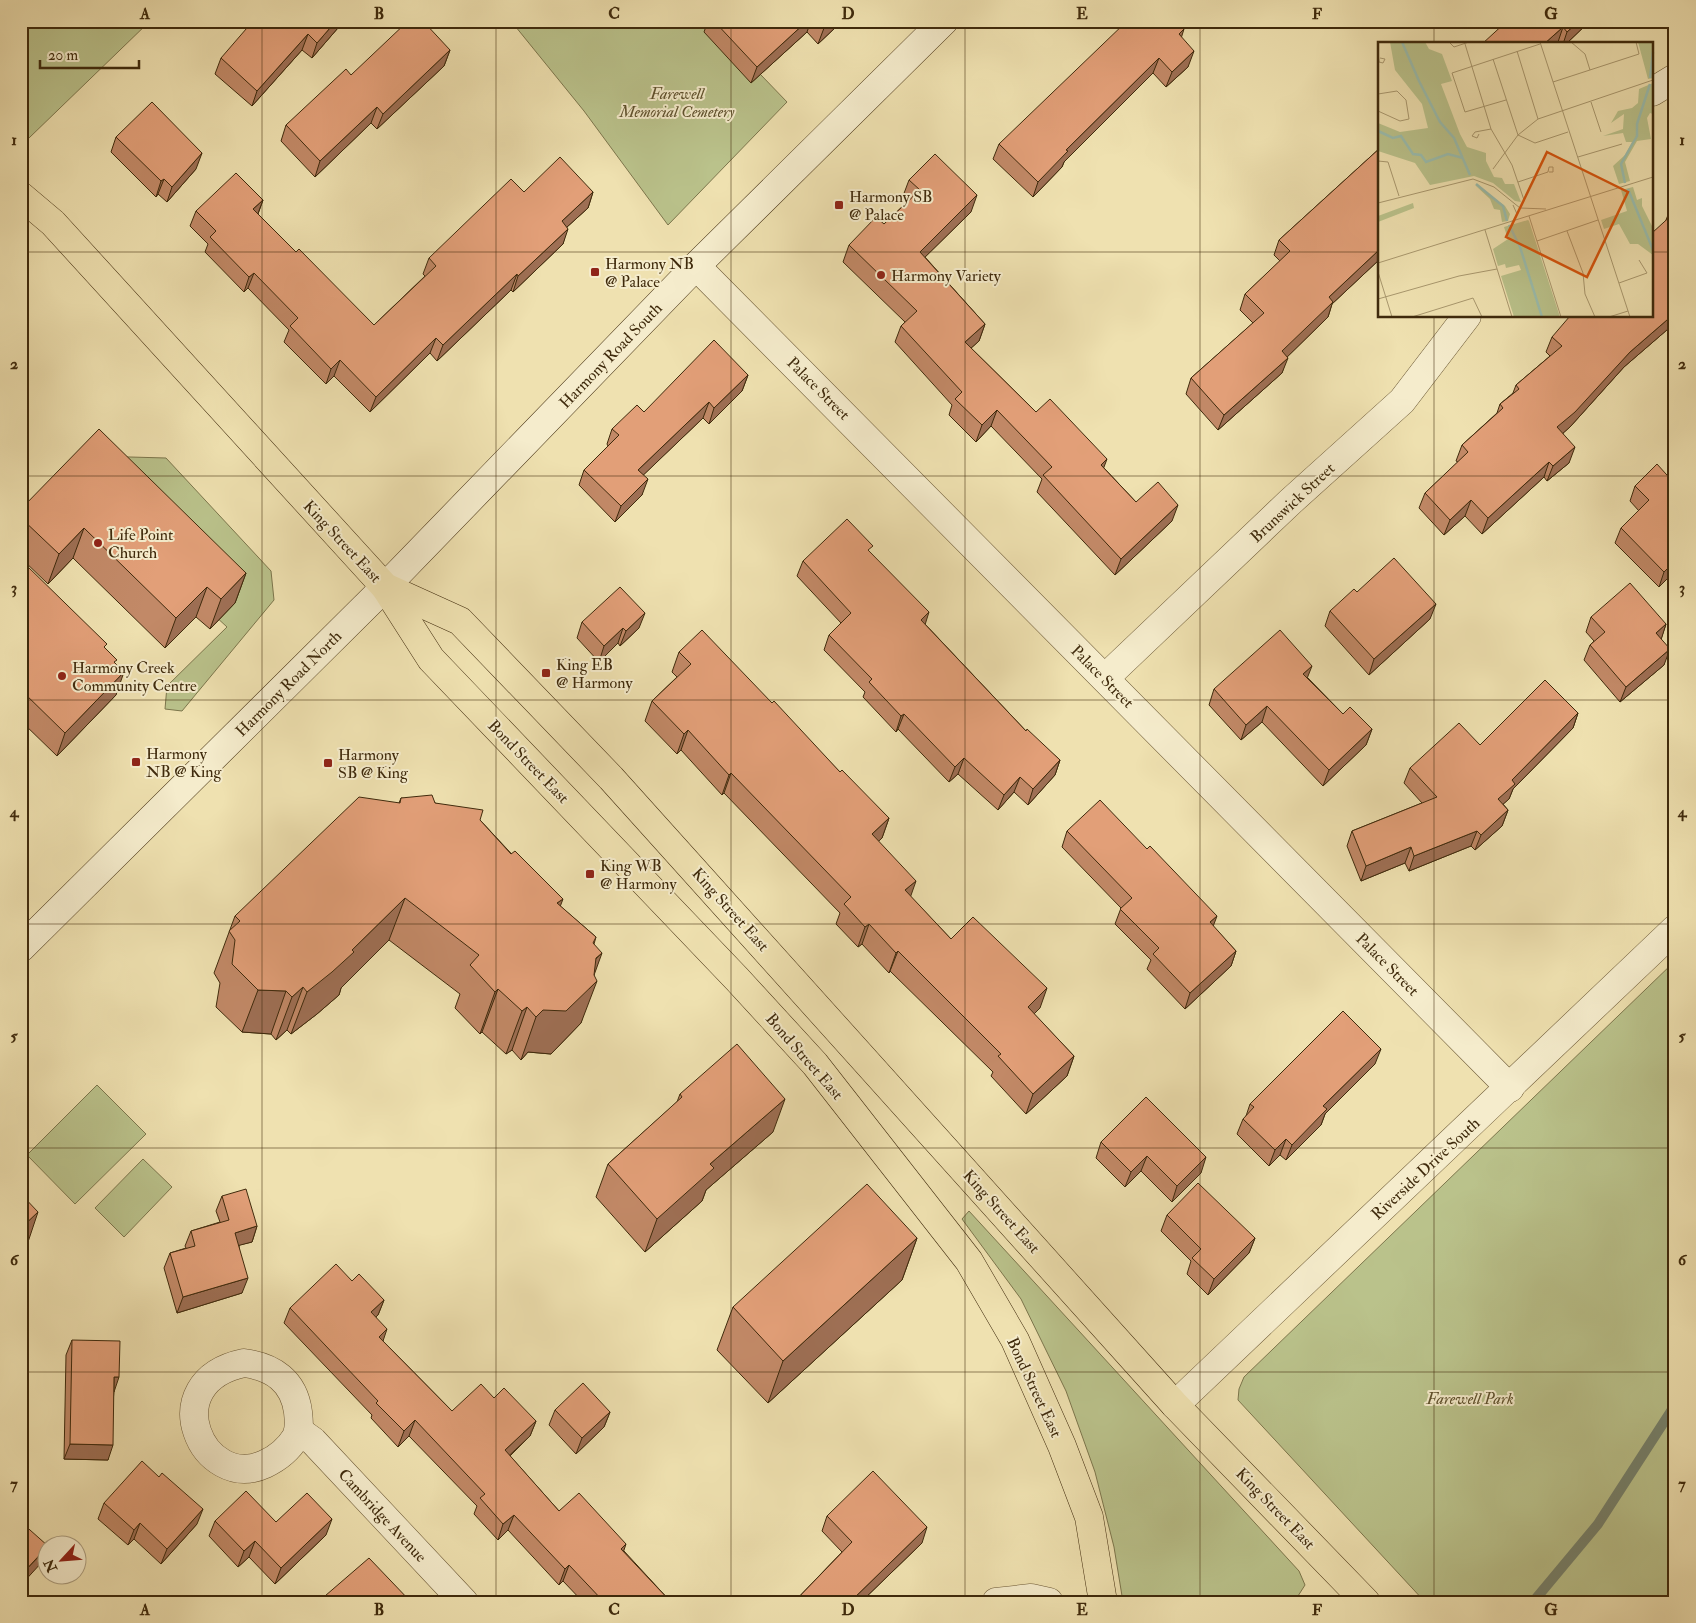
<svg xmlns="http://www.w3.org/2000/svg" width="1696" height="1623" viewBox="0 0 1696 1623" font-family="'IM FELL Double Pica',serif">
<rect width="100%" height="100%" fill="#efe1b0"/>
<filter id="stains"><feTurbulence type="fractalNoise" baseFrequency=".004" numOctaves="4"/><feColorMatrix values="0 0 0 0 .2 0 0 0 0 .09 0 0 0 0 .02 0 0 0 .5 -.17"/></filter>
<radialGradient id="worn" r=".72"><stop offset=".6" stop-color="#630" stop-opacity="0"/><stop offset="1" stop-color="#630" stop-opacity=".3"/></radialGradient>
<g fill="#bac28b" stroke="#7c764c">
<polygon points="21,21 150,21 29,138 21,129"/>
<polygon points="511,21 709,21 787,102 668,225 584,111"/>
<polygon points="94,456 166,458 271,571 274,600 182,711 165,709 167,686 227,627 214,615"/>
<polygon points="1675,961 1675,1587 1660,1602 1425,1602 1238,1400 1239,1389 1244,1377"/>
<polygon points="97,1085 146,1134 75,1204 27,1155"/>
<polygon points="143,1159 172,1187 124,1237 95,1208"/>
<polygon points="969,1211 1299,1571 1305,1585 1298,1596 1248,1602 1123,1602 1114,1547 1095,1472 1066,1391 1021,1299 962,1219"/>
</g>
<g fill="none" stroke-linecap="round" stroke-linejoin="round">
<polyline stroke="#76826d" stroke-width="10" points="1533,1602 1598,1524 1675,1405"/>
<defs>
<g id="street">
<polyline points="1652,92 1675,78"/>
<polyline points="696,266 1510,1088"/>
<polyline points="1105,678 1290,502 1402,401 1467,316"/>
<path d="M244,1363C273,1367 294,1381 298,1412C299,1421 300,1429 296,1437C288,1450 278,1458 265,1464C203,1493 153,1382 244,1363Z"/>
<polyline points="1175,1405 1675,929"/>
<polyline points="299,1431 313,1441 464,1602"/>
<polyline points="996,1602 1031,1598 1049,1602"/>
</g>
<polyline id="secondary" points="21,948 385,587 696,266 944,21"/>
<g id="primary">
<polyline points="21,196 53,223 385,587 460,621 611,778 1175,1405 1366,1602"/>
<polyline points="385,587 431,659 737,979 815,1064 969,1261 1015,1340 1062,1446 1089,1517 1103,1602"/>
</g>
</defs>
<use href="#street" stroke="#6b5835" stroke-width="29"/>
<use href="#secondary" stroke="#3f2a0c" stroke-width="29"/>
<use href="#primary" stroke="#3f2a0c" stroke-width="29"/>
<use href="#street" stroke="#f5eccc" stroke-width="28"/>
<use href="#secondary" stroke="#f5eccc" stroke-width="28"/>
<use href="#primary" stroke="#efe1b0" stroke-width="28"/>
</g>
<g fill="#c28967" stroke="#3f2a0c">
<polygon points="344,21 312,58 302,50 252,106 215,74 221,58"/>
<polygon points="708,21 839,21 837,26 818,44 807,32 751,83 704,32"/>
<polygon points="1507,21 1590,21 1566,44 1559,44 1558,42"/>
<polygon points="1181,37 1188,67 1166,87 1153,73 1064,162 1062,167 1033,197 993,159 999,144"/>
<polygon points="450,50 444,66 377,129 371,123 315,177 281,141 286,125 351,75"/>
<polygon points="116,137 196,169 167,202 158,194 156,197 111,152"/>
<polygon points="1380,148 1380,259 1332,304 1328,317 1287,357 1282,373 1218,430 1186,394 1191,378 1253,323 1240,310 1245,294 1280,261 1274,255 1279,240"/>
<polygon points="909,180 971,212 925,257 985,324 979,341 971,348 1036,412 1104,468 1136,502 1172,521 1115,575 1037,492 1042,479 991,426 976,442 949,415 952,405 895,342 901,326 905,322 843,262 849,245 884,224 908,201 903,196"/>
<polygon points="524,192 593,192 588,208 567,227 563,244 513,292 511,290 437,361 430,353 370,412 334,376 326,384 284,342 289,330 248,288 244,292 205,252 208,244 190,226 196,211 263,200 258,214 296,252 374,325 425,276 423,274 429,258"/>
<polygon points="1675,203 1675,323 1624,367 1570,427 1563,433 1569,463 1547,481 1544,477 1482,534 1465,516 1444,535 1419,508 1425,493 1458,462 1456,461 1462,445 1497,413 1500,404 1513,393 1516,385 1550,356 1546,352 1552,337 1652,316 1666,220 1672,205"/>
<polygon points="748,375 742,391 709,424 703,418 643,475 642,495 615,522 579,485 584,470 608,446 607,444 612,429 644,412"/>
<polygon points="1675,484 1675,571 1659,587 1615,543 1621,528 1639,511 1630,501 1635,486"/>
<polygon points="21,509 246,573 235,603 210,629 196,617 165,648 73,558 48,584 21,558"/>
<polygon points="870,553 925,624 1026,731 1060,760 1055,775 1028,805 1014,792 998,810 958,774 949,782 898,729 896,732 863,697 865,692 824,650 829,635 841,623 797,576 803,561"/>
<polygon points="21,566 115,664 116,695 57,756 21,721"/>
<polygon points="1357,592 1430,619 1369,675 1325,626 1330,611"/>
<polygon points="1591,617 1666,624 1661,639 1664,665 1620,702 1584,660 1590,645 1594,641 1586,632"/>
<polygon points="582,622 639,628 620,646 618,643 599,662 577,638"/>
<polygon points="679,652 772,703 840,772 889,818 882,838 878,841 910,896 951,939 1040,1008 1034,1014 1074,1056 1067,1076 1026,1114 991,1076 993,1072 941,1021 890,971 889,973 862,944 858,947 836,924 840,913 724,793 722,795 681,750 677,754 645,721 652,701 677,677 672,672"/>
<polygon points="1308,678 1343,714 1372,729 1366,745 1323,786 1262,722 1241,740 1209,705 1214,689"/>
<polygon points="1578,713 1573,728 1513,789 1509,799 1503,804 1508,810 1502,826 1475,850 1471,846 1409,871 1405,863 1361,881 1347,846 1352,831 1422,803 1404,783 1410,768"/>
<polygon points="401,798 435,803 480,820 560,906 596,937 594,944 594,975 581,1023 551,1054 528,1052 521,1060 512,1050 506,1054 482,1032 480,1034 455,1008 460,994 389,940 341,988 339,995 317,1014 291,1034 287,1030 276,1040 271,1034 242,1032 216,1007 220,983 214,973 235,916 399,803"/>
<polygon points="1067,831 1213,926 1236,951 1231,966 1185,1009 1147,969 1151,960 1115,924 1121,908 1062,847"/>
<polygon points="1375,1064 1325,1114 1321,1125 1286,1160 1280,1155 1269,1166 1237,1134 1243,1119 1246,1116 1250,1104"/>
<polygon points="680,1094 773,1132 706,1190 702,1201 645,1252 596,1197 608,1164 677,1102"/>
<polygon points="1146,1097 1201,1173 1172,1202 1141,1171 1125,1187 1096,1158 1101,1142"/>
<polygon points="222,1196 257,1226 252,1242 239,1245 242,1293 177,1313 164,1268 170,1253 186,1248 185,1246 191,1231 220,1222 216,1211"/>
<polygon points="1167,1215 1255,1238 1249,1253 1208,1295 1187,1274 1191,1261 1161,1231"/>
<polygon points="917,1238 902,1280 768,1403 717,1350 733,1307"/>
<polygon points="352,1281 384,1300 378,1315 376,1317 383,1341 452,1411 494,1398 536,1421 530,1436 510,1456 559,1511 624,1551 671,1602 583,1602 563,1581 559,1585 508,1530 498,1540 474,1514 477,1506 409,1436 398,1447 371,1418 372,1415 284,1323 290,1308"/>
<polygon points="72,1340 114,1391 108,1460 64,1459 66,1355"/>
<polygon points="555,1410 610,1412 604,1427 576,1454 549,1425"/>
<polygon points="104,1503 197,1524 161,1564 134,1539 128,1545 98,1519"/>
<polygon points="827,1516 922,1543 861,1602 794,1602 842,1552 822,1531"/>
<polygon points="215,1521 326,1535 275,1584 249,1557 238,1567 209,1536"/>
<polygon points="1675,1581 1675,1602 1667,1602 1674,1582"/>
</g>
<g fill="#9e6f54" stroke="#3f2a0c">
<polygon points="336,21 344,21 312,58 317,43"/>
<polygon points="807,21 811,21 807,32 751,83 757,67"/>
<polygon points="831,21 839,21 837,26 818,44 824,28"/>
<polygon points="1579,21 1590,21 1566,44 1563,44 1567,32"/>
<polygon points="1563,27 1558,42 1556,44 1544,44"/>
<polygon points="1184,29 1179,45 1179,34"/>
<polygon points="308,34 302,50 252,106 257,91"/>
<polygon points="450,50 444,66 377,129 383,114"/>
<polygon points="1194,51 1188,67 1166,87 1172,72"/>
<polygon points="1159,58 1153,73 1064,162 1062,167 1033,197 1038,182 1066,150"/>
<polygon points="377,107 371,123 315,177 320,161"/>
<polygon points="202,153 196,169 167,202 172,187"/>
<polygon points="164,179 158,194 156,197 161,181"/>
<polygon points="593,192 588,208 556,237 562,221"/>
<polygon points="977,195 971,212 914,268 920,252"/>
<polygon points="263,200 257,216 253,209"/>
<polygon points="568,229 563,244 513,292 518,276"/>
<polygon points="1380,249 1380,259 1332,304 1328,317 1277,367 1282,351 1329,297"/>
<polygon points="254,273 248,288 244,292 249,277"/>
<polygon points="517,274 511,290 437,361 443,345"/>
<polygon points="1675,313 1675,323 1624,367 1570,427 1552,443 1557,427 1630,352"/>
<polygon points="985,324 979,341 959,359 965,342"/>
<polygon points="436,338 430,353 370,412 376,397"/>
<polygon points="1288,358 1282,373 1218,430 1224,415"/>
<polygon points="340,360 334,376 326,384 331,369"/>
<polygon points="748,375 742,391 709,424 714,408"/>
<polygon points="709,402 703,418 633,485 638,470"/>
<polygon points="997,410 991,426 976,442 982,425"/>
<polygon points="1575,447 1569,463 1547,481 1553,466"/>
<polygon points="1107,459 1101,475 1101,465"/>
<polygon points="1549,462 1544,477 1482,534 1488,518"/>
<polygon points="648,479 642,495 615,522 621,506"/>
<polygon points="1471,500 1465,516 1444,535 1450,520"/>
<polygon points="1178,505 1172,521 1115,575 1121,559"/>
<polygon points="84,528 73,558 48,584 59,554"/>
<polygon points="1675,561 1675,571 1659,587 1664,572"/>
<polygon points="246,573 235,603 210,629 221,599"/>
<polygon points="207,587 196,617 165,648 176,618"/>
<polygon points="1436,604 1430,619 1369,675 1374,659"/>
<polygon points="929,612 924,628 921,620"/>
<polygon points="645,613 639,628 620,646 626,631"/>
<polygon points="1666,624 1661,640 1656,633"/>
<polygon points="623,628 618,643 599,662 604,646"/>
<polygon points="1670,649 1664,665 1620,702 1626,687"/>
<polygon points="1312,666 1306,681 1303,674"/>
<polygon points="124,672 116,695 57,756 65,733"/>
<polygon points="1267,706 1262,722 1241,740 1246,725"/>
<polygon points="1578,713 1573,728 1513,789 1509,799 1492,814 1498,799 1512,780"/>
<polygon points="904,714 898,729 896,732 901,716"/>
<polygon points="1372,729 1366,745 1323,786 1329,770"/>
<polygon points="688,730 681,750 677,754 684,734"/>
<polygon points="964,758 958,774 949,782 955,767"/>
<polygon points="1060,760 1055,775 1028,805 1033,789"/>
<polygon points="731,773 724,793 722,795 729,775"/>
<polygon points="1020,777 1014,792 998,810 1004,795"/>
<polygon points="1508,810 1502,826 1475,850 1481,835"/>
<polygon points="889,818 882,838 865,854 872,834"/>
<polygon points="1477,831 1471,846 1409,871 1414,856"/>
<polygon points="1411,847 1405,863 1361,881 1366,866"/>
<polygon points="916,881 909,901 905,890"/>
<polygon points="405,898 389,940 341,988 339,995 317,1014 291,1034 307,992 352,950"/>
<polygon points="563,899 547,941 557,903"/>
<polygon points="1217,916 1211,932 1210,922"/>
<polygon points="869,924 862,944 858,947 865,927"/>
<polygon points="898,951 890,971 889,973 896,953"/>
<polygon points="1236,951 1231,966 1185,1009 1190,993"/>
<polygon points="602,953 589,989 597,981 581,1023 551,1054 528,1052 521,1060 536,1017 543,1010"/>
<polygon points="303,987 287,1030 276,1040 292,997"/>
<polygon points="1047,988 1040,1008 1021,1027 1028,1007"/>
<polygon points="498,989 482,1032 480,1034 495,992"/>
<polygon points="258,990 286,991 271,1034 242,1032"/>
<polygon points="527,1007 512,1050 506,1054 522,1011"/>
<polygon points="1381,1049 1375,1064 1325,1114 1321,1125 1286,1160 1292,1145 1323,1106"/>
<polygon points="1074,1056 1067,1076 1026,1114 1033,1094"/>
<polygon points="785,1099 773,1132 706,1190 702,1201 645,1252 657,1219 710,1164"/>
<polygon points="1286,1139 1280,1155 1269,1166 1275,1150"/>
<polygon points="1147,1156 1141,1171 1125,1187 1131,1172"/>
<polygon points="1206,1157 1201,1173 1172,1202 1177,1186"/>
<polygon points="38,1212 28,1242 21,1248 21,1228"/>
<polygon points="257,1226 252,1242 229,1248 235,1233"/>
<polygon points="917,1238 902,1280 768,1403 783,1361"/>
<polygon points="1255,1238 1249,1253 1208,1295 1214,1279"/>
<polygon points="248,1278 242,1293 177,1313 183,1297"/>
<polygon points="384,1300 378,1315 365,1327 371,1312"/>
<polygon points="387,1329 382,1344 379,1337"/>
<polygon points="114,1377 119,1377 114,1392"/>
<polygon points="610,1412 604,1427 576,1454 582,1438"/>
<polygon points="415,1420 409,1436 398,1447 404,1431"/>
<polygon points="536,1421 530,1436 499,1465 505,1450"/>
<polygon points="70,1444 113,1445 108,1460 64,1459"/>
<polygon points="203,1509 197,1524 161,1564 167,1549"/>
<polygon points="514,1515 508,1530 498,1540 503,1524"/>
<polygon points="332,1519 326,1535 275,1584 281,1568"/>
<polygon points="140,1523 134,1539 128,1545 134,1530"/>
<polygon points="927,1527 922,1543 861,1602 850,1602"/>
<polygon points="255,1541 249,1557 238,1567 244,1551"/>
<polygon points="626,1544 621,1559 621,1549"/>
<polygon points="48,1547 42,1562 21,1585 21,1575"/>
<polygon points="569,1565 563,1581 559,1585 565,1569"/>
</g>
<g fill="#e29f78" stroke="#3f2a0c">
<polygon points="253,21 336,21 317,43 308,34 257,91 221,58"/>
<polygon points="408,21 423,21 450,50 383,114 377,107 320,161 286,125 346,69 351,75"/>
<polygon points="714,21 807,21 757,67"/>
<polygon points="817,21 831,21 824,28"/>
<polygon points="1127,21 1177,21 1184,29 1179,34 1194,51 1172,72 1159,58 1066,150 1068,151 1038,182 999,144"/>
<polygon points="1507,21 1579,21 1567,32 1563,27 1544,44 1482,44"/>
<polygon points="152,102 202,153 172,187 164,179 161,181 116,137"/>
<polygon points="1380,148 1380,249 1329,297 1333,302 1282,351 1288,358 1224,415 1191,378 1264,313 1245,294 1290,251 1279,240"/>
<polygon points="935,154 977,195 920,252 985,324 965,342 1036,412 1050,399 1107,459 1101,465 1136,502 1158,482 1178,505 1121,559 1043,475 1052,467 997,410 982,425 955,399 962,392 901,326 917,311 849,245 876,217 884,224 920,190 909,180"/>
<polygon points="560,157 593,192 562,221 568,229 518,276 517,274 443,345 436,338 376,397 340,360 331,369 290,326 298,318 254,273 249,277 210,237 216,231 196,211 236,173 263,200 253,209 296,252 299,249 374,325 436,266 429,258 511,179 524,192"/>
<polygon points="1675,203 1675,208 1672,205"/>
<polygon points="1675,212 1675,313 1630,352 1575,412 1557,427 1575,447 1553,466 1549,462 1488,518 1471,500 1450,520 1425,493 1468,452 1462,445 1503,408 1500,404 1519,389 1516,385 1562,346 1552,337 1570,316 1652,316 1652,233"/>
<polygon points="714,340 748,375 714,408 709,402 638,470 648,479 621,506 584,470 619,435 612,429 637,405 644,412"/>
<polygon points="99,429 246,573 221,599 207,587 176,618 84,528 59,554 21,518 21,509"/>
<polygon points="1657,464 1675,484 1675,561 1664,572 1621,528 1649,500 1635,486"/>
<polygon points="847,519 873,546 868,550 929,612 921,620 1026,731 1027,729 1060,760 1033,789 1020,777 1004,795 964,758 955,767 904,714 901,716 869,682 872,679 829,635 851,613 803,561"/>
<polygon points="1394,558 1436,604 1374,659 1330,611 1354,589 1357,592"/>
<polygon points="24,563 107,644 104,647 117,660 114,662 124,672 65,733 21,690 21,566"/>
<polygon points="1630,583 1666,624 1656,633 1670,649 1626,687 1590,645 1605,632 1591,617"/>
<polygon points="620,587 645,613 626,631 623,628 604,646 582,622"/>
<polygon points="702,630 772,703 774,701 840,772 842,770 889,818 872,834 916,881 905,890 951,939 973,917 1047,988 1028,1007 1074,1056 1033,1094 998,1056 1001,1054 898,951 896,953 869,924 865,927 844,904 851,897 731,773 729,775 688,730 684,734 652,701 691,664 679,652"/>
<polygon points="1280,630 1312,666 1303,674 1343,714 1350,707 1372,729 1329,770 1267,706 1246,725 1214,689"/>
<polygon points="1545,680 1578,713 1512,780 1515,784 1498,799 1508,810 1481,835 1477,831 1414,856 1411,847 1366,866 1352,831 1437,797 1410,768 1459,723 1480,745"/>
<polygon points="432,795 435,803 483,810 480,820 511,854 515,851 563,899 557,903 596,937 593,943 602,953 596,958 594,975 597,981 566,1011 543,1010 536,1017 527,1007 522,1011 498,989 495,992 470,965 479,955 405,898 352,950 354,952 332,972 307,992 303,987 292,997 286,991 258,990 232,964 235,940 229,931 240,921 235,916 359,797 400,803 401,798"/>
<polygon points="1100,800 1147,849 1150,846 1217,916 1210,922 1236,951 1190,993 1153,954 1159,948 1120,909 1132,898 1067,831"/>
<polygon points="1343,1011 1381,1049 1323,1106 1327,1109 1292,1145 1286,1139 1275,1150 1243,1119 1254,1107 1250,1104"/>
<polygon points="737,1044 785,1099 710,1164 714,1168 657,1219 608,1164 682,1097 680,1094"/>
<polygon points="1146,1097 1206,1157 1177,1186 1147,1156 1131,1172 1101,1142"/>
<polygon points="1198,1183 1255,1238 1214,1279 1192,1258 1201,1249 1167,1215"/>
<polygon points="867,1184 917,1238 783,1361 733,1307"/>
<polygon points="246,1189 257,1226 235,1233 248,1278 183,1297 170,1253 195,1246 191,1231 229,1220 222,1196"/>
<polygon points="21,1194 38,1212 21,1228"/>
<polygon points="336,1264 352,1281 359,1274 384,1300 371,1312 387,1329 379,1337 452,1411 481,1384 494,1398 504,1388 536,1421 505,1450 559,1511 579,1493 626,1544 621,1549 671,1602 604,1602 569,1565 565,1569 514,1515 503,1524 480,1498 485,1494 415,1420 404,1431 376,1403 378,1401 290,1308"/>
<polygon points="72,1340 120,1341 119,1377 114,1377 113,1445 70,1444"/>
<polygon points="583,1383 610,1412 582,1438 555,1410"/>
<polygon points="142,1461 159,1477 162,1473 203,1509 167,1549 140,1523 134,1530 104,1503"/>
<polygon points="873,1471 927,1527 850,1602 794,1602 852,1542 827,1516"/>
<polygon points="246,1491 276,1522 307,1493 332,1519 281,1568 255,1541 244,1551 215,1521"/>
<polygon points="21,1522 48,1546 21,1575"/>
<polygon points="369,1558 411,1602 318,1602"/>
</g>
<path fill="none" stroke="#3f2a0c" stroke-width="1" stroke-opacity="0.55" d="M262,21V1602M496,21V1602M731,21V1602M965,21V1602M1200,21V1602M1434,21V44M21,252H1380M1652,252H1675M1434,316V1602M21,476H1675M21,700H1675M21,924H1675M21,1148H1675M21,1372H1675"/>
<g fill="#8f2418" stroke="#f5eccc" stroke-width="2">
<rect x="834" y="200" width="10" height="10" rx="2.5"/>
<rect x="590" y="267" width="10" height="10" rx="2.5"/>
<circle cx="881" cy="275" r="5"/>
<circle cx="98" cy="543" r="5"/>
<rect x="541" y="668" width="10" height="10" rx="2.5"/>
<circle cx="62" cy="676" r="5"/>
<rect x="131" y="757" width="10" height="10" rx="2.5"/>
<rect x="323" y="758" width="10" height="10" rx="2.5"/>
<rect x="585" y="869" width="10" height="10" rx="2.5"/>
</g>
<g text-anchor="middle" stroke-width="4" stroke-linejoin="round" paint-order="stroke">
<g font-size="16" font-style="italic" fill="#5e502c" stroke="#f5eccc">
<text x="677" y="99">Farewell<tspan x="677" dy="18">Memorial Cemetery</tspan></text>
<text x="1470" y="1404">Farewell Park</text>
</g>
<g font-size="16" fill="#3f2a0c" stroke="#f5eccc" text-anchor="start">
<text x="849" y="202">Harmony SB<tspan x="849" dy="18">@ Palace</tspan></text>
<text x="605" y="269">Harmony NB<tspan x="605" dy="18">@ Palace</tspan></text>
<text x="891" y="281">Harmony Variety</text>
<text x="108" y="540">Life Point<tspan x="108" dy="18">Church</tspan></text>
<text x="556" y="670">King EB<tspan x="556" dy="18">@ Harmony</tspan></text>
<text x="72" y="673">Harmony Creek<tspan x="72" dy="18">Community Centre</tspan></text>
<text x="146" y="759">Harmony<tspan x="146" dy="18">NB @ King</tspan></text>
<text x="338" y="760">Harmony<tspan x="338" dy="18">SB @ King</tspan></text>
<text x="600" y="871">King WB<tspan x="600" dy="18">@ Harmony</tspan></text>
</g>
<g font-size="16" fill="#3f2a0c" stroke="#f5eccc">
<text transform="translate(610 355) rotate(-46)" y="6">Harmony Road South</text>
<text transform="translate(819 388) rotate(45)" y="6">Palace Street</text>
<text transform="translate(1292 502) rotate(-43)" y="6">Brunswick Street</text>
<text transform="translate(343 541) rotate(47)" y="6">King Street East</text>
<text transform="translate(1103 676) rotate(45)" y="6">Palace Street</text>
<text transform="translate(288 683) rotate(-45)" y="6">Harmony Road North</text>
<text transform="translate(529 761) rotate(46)" y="6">Bond Street East</text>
<text transform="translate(731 909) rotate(48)" y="6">King Street East</text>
<text transform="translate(1388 964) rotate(45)" y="6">Palace Street</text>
<text transform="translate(805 1056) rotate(49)" y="6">Bond Street East</text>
<text transform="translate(1425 1168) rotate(-43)" y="6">Riverside Drive South</text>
<text transform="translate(1002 1211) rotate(48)" y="6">King Street East</text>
<text transform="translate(1035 1387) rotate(65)" y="6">Bond Street East</text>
<text transform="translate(1276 1508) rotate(46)" y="6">King Street East</text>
<text transform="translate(383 1515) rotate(47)" y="6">Cambridge Avenue</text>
</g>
</g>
<g transform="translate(1378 42)">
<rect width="275" height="275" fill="#efe1b0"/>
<path d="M12,0H47L51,7L64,12L74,39L63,42L82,92L89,105L108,111V119L116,135L124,136L127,142H136L143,160L137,159L115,141L96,134L52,143L37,121L0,109V81L22,90L50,86L44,62L17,28ZM260,0H275V36L270,37ZM275,41V72L272,71L269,76L273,97L259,99L247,120L252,139L241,142L235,124L247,113L254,100H248L245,91L225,94L245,87L246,72L233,81L240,69L254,66L260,61L261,47ZM97,143L127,164L132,172L130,179L124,180L122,168L116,167L112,157ZM255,145L259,158L264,156V164L275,186V213L260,202H252L241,182L226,187L223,178L249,169L243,148ZM35,161L36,166L0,180V174ZM150,178L151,179L182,275H136L123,234L143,228L141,223L128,226L127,222L120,224L115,207L130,197L126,185Z" fill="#bac28b"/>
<path fill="none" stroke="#9abdae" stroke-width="2.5" d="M24,0L41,39L62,80L76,96L92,133M272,36L275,10M0,89L15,96L23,94L35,112L43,113L48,120L70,112L85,116M247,141L243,122L259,94V82L272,42M98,142L125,164L129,179M250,147L275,208M131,183L142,205L164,275"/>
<path fill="none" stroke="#a9986e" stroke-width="1" d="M71,0L76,5L91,0M162,0L252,275M193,0L207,12L212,28M87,2L113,87L134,123L146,158L143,165M0,9L1,20L5,21L7,17L2,16M139,9L160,77M115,17L140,93M175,40L261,12L258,0M0,52L19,49L28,58L31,77L22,79L0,69M128,58L87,70L74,31L162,2M213,60L223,90M101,92L99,96L94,94L97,90L113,87M140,93L157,101L190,90M200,115L244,102M0,119L10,120L21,154M115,127L140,93L160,77L275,38M140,140L170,130L171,125H175V130H171M0,161L95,137L116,145L142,166L168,167M151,174L183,275M135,179L139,172L135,163M107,188L134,275M189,189L205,231L207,252L217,275M159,199L220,178M0,221L275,135M0,230L14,275M241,241L269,231L261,218M0,257L81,234L119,227M34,275L95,256L104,275M231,275L250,269"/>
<path fill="#d7540c" fill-opacity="0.15" stroke="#d7540c" stroke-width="2.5" d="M169,110L250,150L209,235L128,195Z"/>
<rect width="275" height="275" fill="none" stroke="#3f2a0c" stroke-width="2.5"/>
</g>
<rect width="1696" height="1623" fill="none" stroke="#efe1b0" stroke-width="55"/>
<g transform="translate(62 1560) rotate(244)"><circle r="24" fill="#f5eccc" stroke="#ac9e7f"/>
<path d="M0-4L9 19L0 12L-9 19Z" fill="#8f2418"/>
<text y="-8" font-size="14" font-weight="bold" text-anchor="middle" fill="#3f2a0c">N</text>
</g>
<path d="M40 60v8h99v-8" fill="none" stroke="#3f2a0c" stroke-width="2.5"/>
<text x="48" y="60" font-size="15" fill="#3f2a0c" stroke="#f5eccc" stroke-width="4" paint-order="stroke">20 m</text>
<rect x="28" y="28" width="1640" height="1568" fill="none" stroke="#3f2a0c" stroke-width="2"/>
<g font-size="16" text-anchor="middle" font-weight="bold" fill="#3f2a0c">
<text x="145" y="19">A</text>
<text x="379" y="19">B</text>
<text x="614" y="19">C</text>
<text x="848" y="19">D</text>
<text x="1082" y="19">E</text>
<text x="1317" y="19">F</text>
<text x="1551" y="19">G</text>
<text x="14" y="145">1</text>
<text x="1682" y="145">1</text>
<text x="14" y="369">2</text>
<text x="1682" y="369">2</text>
<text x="14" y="593">3</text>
<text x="1682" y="593">3</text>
<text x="14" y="817">4</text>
<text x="1682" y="817">4</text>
<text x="14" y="1041">5</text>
<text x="1682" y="1041">5</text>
<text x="14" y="1265">6</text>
<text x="1682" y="1265">6</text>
<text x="14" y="1489">7</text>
<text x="1682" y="1489">7</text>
<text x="145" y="1615">A</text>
<text x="379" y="1615">B</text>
<text x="614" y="1615">C</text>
<text x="848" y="1615">D</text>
<text x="1082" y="1615">E</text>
<text x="1317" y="1615">F</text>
<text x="1551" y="1615">G</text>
</g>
<rect width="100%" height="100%" filter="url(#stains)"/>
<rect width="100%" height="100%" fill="url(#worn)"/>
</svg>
